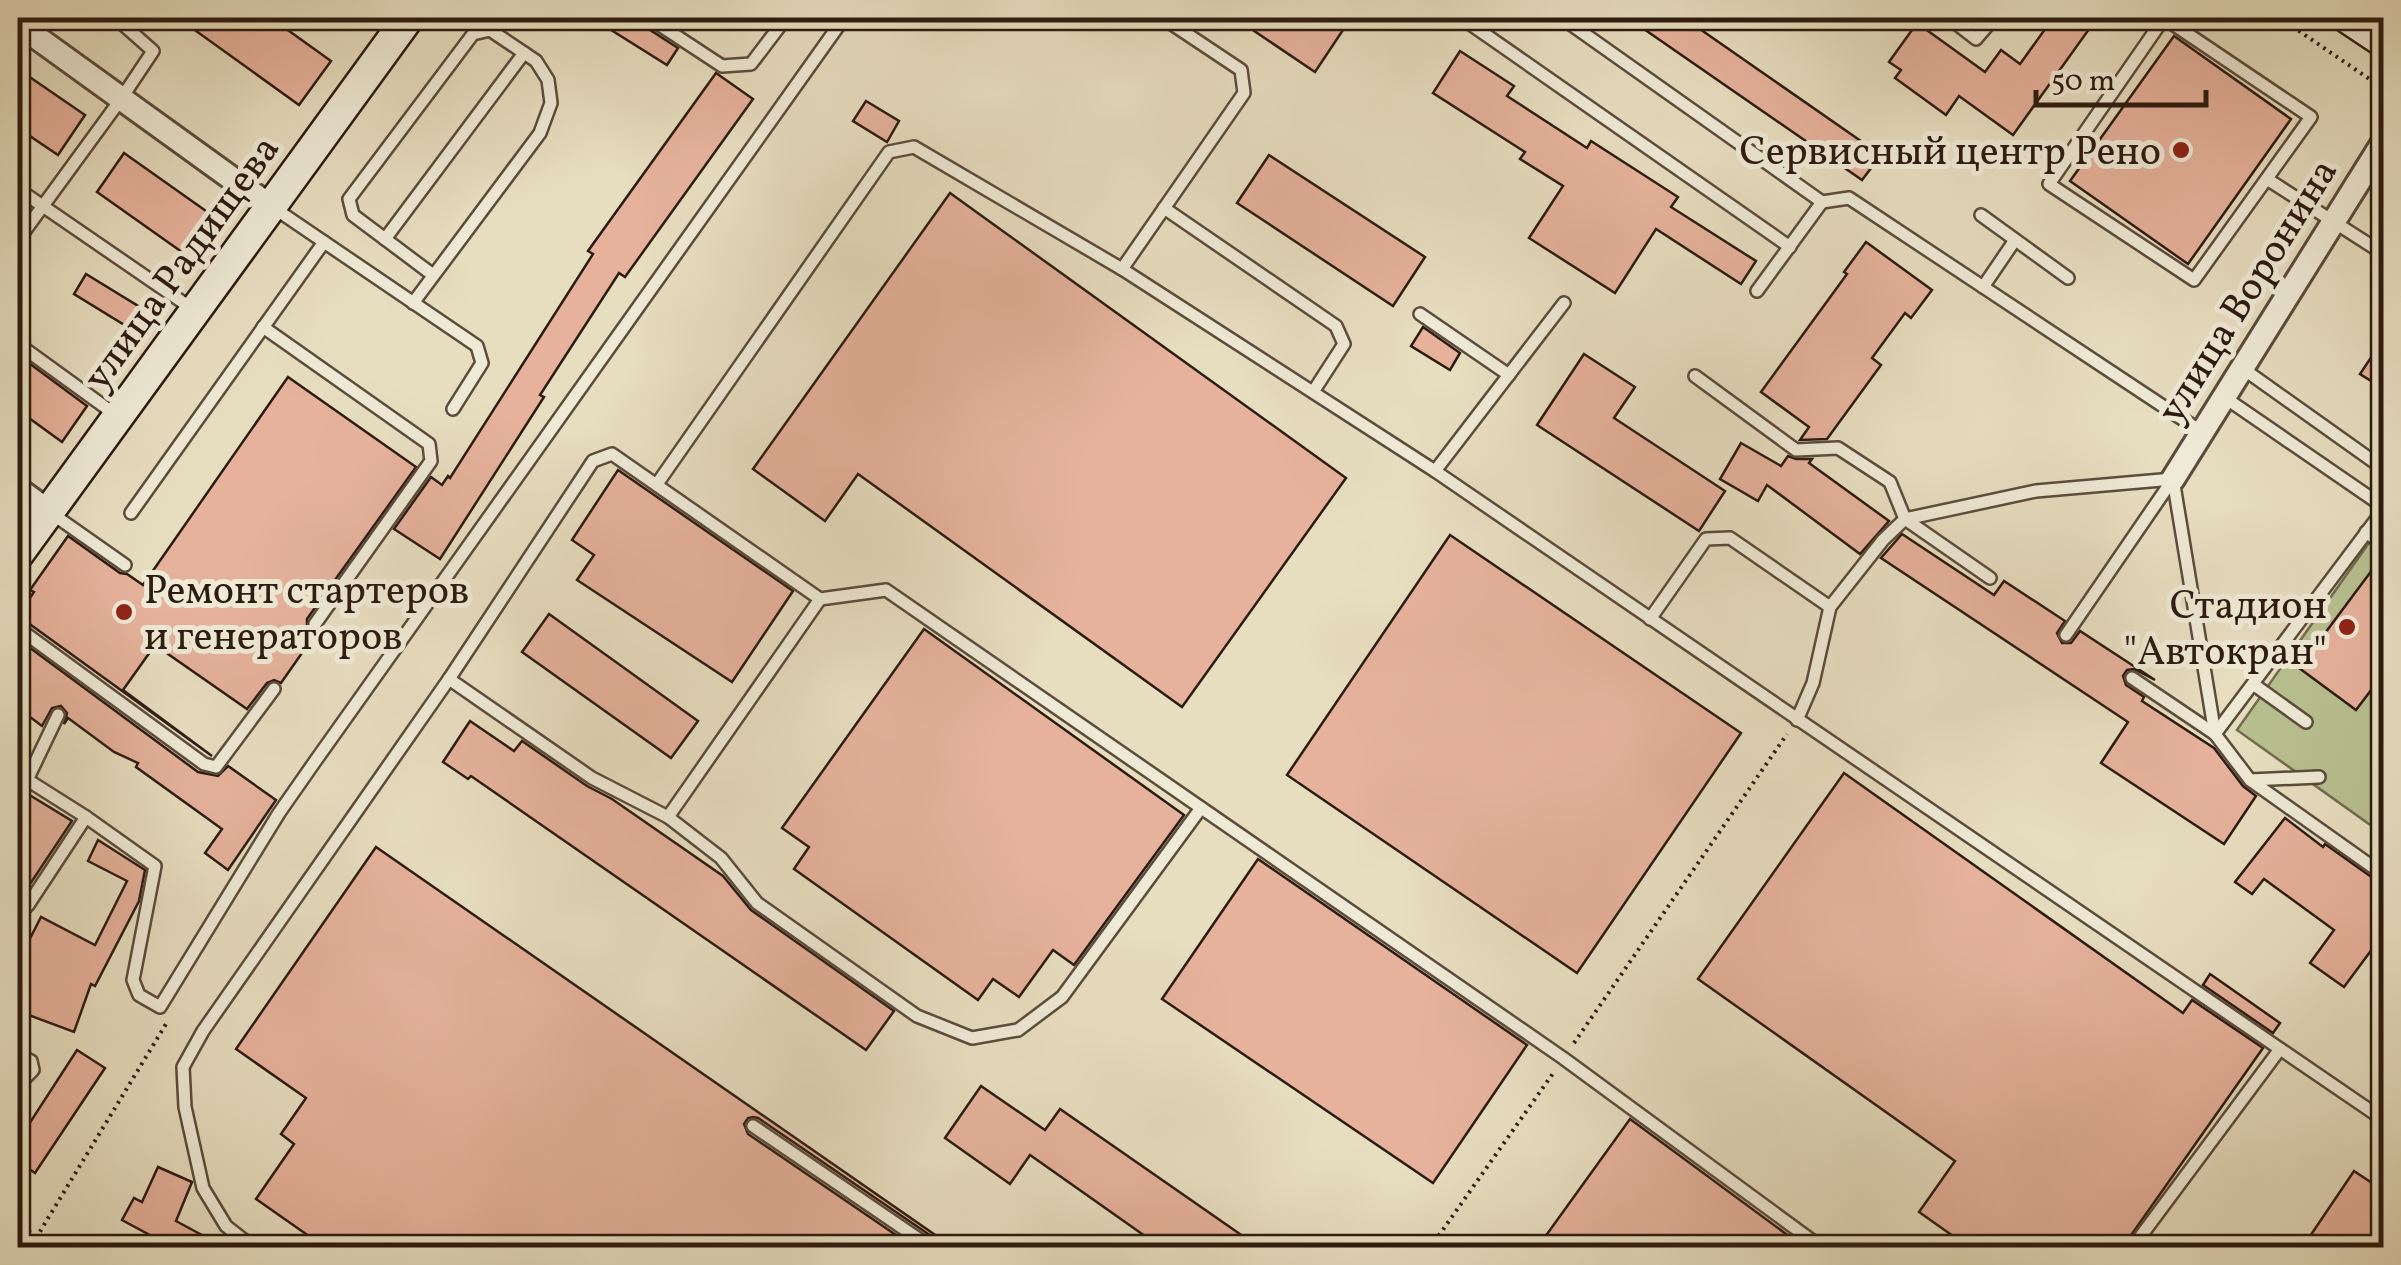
<svg xmlns="http://www.w3.org/2000/svg" width="2401" height="1265" viewBox="0 0 2401 1265" font-family="Vollkorn,serif">
<rect width="100%" height="100%" fill="#e7dec0"/>
<filter id="stains"><feTurbulence type="fractalNoise" baseFrequency=".002" numOctaves="4"/><feColorMatrix values="0 0 0 0 .2 0 0 0 0 .09 0 0 0 0 .02 0 0 0 .5 -.17"/></filter>
<radialGradient id="worn" r=".72"><stop offset=".6" stop-color="#630" stop-opacity="0"/><stop offset="1" stop-color="#630" stop-opacity=".3"/></radialGradient>
<polygon fill="#b8c090" stroke="#726e50" stroke-width="2.5" points="2383,523 2383,834 2237,730"/>
<g fill="#e6b29c" stroke="#2c1b10" stroke-width="2.5">
<polygon points="178,18 271,18 331,61 299,105"/>
<polygon points="592,18 638,18 644,26 678,48 667,65"/>
<polygon points="1235,18 1351,18 1315,72"/>
<polygon points="1628,18 1684,18 1881,155 1862,180"/>
<polygon points="2053,18 2097,18 2013,135 1959,96 1946,115 1895,78 1901,70 1889,62 1917,23 1985,72 2001,50 2020,64"/>
<polygon points="2174,36 2291,119 2188,264 2070,181"/>
<polygon points="1460,51 1514,86 1507,96 1587,148 1591,141 1678,197 1671,207 1756,261 1741,284 1656,229 1615,293 1529,238 1563,186 1520,159 1525,152 1433,93"/>
<polygon points="18,69 85,115 58,155 18,128"/>
<polygon points="716,73 753,99 625,277 619,273 540,395 544,397 440,559 394,529 431,477 442,485 448,476 450,478 593,254 588,251"/>
<polygon points="866,101 899,121 887,142 853,121"/>
<polygon points="124,153 223,223 196,262 97,192"/>
<polygon points="1269,155 1425,257 1393,306 1237,203"/>
<polygon points="950,193 1346,478 1182,707 858,474 825,521 753,469"/>
<polygon points="1866,242 1932,290 1911,318 1905,313 1872,358 1881,365 1827,439 1800,440 1809,427 1761,392 1847,274 1844,272"/>
<polygon points="86,274 143,309 131,329 74,294"/>
<polygon points="1423,327 1460,353 1450,370 1411,346"/>
<polygon points="2384,338 2384,389 2360,374"/>
<polygon points="1584,354 1635,387 1614,418 1725,491 1699,531 1537,425"/>
<polygon points="18,355 87,406 62,442 18,410"/>
<polygon points="288,377 416,467 307,619 307,629 316,633 281,683 274,680 267,683 247,709 155,645 123,690 212,756 24,620 18,619 18,615 34,592 30,590 68,536 120,573 127,574 143,585"/>
<polygon points="1741,443 1781,466 1788,456 1796,459 1812,459 1809,463 1889,521 1860,554 1767,485 1758,501 1720,479"/>
<polygon points="618,470 793,591 732,682 577,580 594,555 572,540"/>
<polygon points="1902,534 1994,595 2004,581 2065,621 2057,633 2062,643 2071,643 2080,631 2155,680 2134,669 2127,670 2123,676 2126,685 2144,697 2142,701 2214,748 2243,786 2256,796 2224,844 2101,763 2128,722 1881,558"/>
<polygon points="1450,535 1741,733 1577,973 1287,775"/>
<polygon points="2384,554 2384,673 2356,710 2299,668"/>
<polygon points="549,614 698,721 671,758 522,652"/>
<polygon points="924,629 1184,815 1074,965 1053,950 1019,997 993,979 978,1000 794,869 809,847 782,828"/>
<polygon points="18,639 198,772 218,776 228,766 276,800 228,870 205,853 222,829 136,767 138,763 114,752 68,718 64,724 67,713 61,706 52,708 42,726 18,708 18,668 25,666 28,660 26,652 18,649"/>
<polygon points="470,721 514,751 522,741 587,786 612,799 723,876 751,910 894,1011 866,1050 471,776 468,779 443,762"/>
<polygon points="1844,773 2183,1013 2192,1000 2263,1048 2122,1248 1970,1248 1919,1212 1955,1161 1698,979"/>
<polygon points="18,788 72,821 18,902"/>
<polygon points="2285,818 2323,847 2325,844 2384,886 2384,933 2344,987 2310,963 2334,930 2264,879 2252,894 2235,882"/>
<polygon points="98,840 145,870 139,901 95,986 91,984 74,1032 18,1011 18,962 41,917 95,945 127,881 88,861"/>
<polygon points="376,847 954,1248 941,1248 937,1240 758,1118 753,1117 748,1118 744,1124 748,1134 915,1248 326,1248 256,1199 294,1144 281,1134 306,1098 236,1049"/>
<polygon points="1258,859 1527,1045 1433,1183 1162,999"/>
<polygon points="2210,974 2280,1023 2273,1033 2203,985"/>
<polygon points="77,1050 105,1068 35,1173 18,1161 18,1141"/>
<polygon points="981,1086 1045,1130 1060,1109 1260,1248 1162,1248 1030,1155 1010,1184 945,1138"/>
<polygon points="1630,1119 1805,1248 1537,1248"/>
<polygon points="158,1167 192,1182 176,1221 226,1248 174,1248 122,1220 134,1198 142,1202"/>
<polygon points="2354,1171 2384,1191 2384,1248 2302,1248"/>
</g>
<g fill="none" stroke-linecap="round" stroke-linejoin="round">
<defs>
<g id="lane">
<polyline points="649,18 722,66 751,64 786,18"/>
<polyline points="1562,18 1822,202 1849,198 2202,432"/>
<polyline points="1949,18 1976,39 1994,18"/>
<polygon points="2164,18 2311,117 2194,280 2049,184"/>
<polyline points="1466,21 1790,247"/>
<polyline points="2267,179 2384,254"/>
<polyline points="18,189 194,310"/>
<polyline points="274,208 477,346 482,363 453,409"/>
<polyline points="1164,208 1336,326 1344,344 1313,392"/>
<polyline points="1981,215 2068,278"/>
<polyline points="385,239 524,53"/>
<polyline points="18,240 121,99 153,51 118,20"/>
<polyline points="1122,269 1244,93 1241,70 1163,18"/>
<polyline points="1983,287 2015,240"/>
<polyline points="1757,291 1822,202"/>
<polyline points="413,303 540,133 551,103 548,80 536,61 490,30 473,34 349,199 353,215 433,275"/>
<polyline points="1420,314 1509,375"/>
<polyline points="263,327 429,444 431,461 315,624"/>
<polyline points="18,344 116,415"/>
<polyline points="2242,368 2384,469"/>
<polyline points="1695,376 1796,450 1838,448 1890,482 1905,519 1883,540 1830,607 1813,683 1797,720"/>
<polyline points="2224,397 2384,507"/>
<polyline points="1435,471 1564,303"/>
<polyline points="2173,479 2215,734"/>
<polyline points="657,484 889,152 914,147 1122,269 1435,471 2384,1120"/>
<polyline points="51,513 125,565"/>
<polyline points="131,513 324,242"/>
<polyline points="2366,532 2384,545"/>
<polyline points="1990,578 1905,519 2036,491 2173,479"/>
<polyline points="820,599 668,817 721,858 757,903 917,1016 972,1038 1018,1030 1062,997 1201,808"/>
<polyline points="1650,619 1706,539 1730,538 1830,607"/>
<polyline points="18,628 204,764 216,767 274,689"/>
<polyline points="2066,635 2173,479"/>
<polyline points="18,658 19,659"/>
<polyline points="2132,678 2215,734 2250,780 2384,875"/>
<polyline points="449,679 592,778 668,817"/>
<polyline points="2253,684 2306,722"/>
<polyline points="2215,734 2384,509"/>
<polyline points="18,774 86,817 28,905 18,915"/>
<polyline points="28,778 58,715"/>
<polyline points="2250,780 2319,777"/>
<polyline points="86,817 155,866 133,980 139,995 160,1007 279,813 316,760 844,18"/>
<polyline points="18,1055 31,1061 33,1070 18,1085"/>
<polyline points="753,1126 932,1248"/>
<polyline points="254,1248 226,1226 203,1188 185,1107 183,1067 203,1031 449,679 593,461 612,454 820,599 886,590 1563,1058 1822,1248"/>
<polyline points="2132,1248 2280,1049"/>
</g>
<g id="street">
<polyline points="18,24 270,206"/>
<polyline points="2173,479 2384,141"/>
<polyline points="18,489 48,511"/>
</g>
<g id="secondary">
<polyline points="2348,18 2384,42"/>
<polyline points="18,554 408,18"/>
</g>
</defs>
<use href="#lane" stroke="#5b4c3c" stroke-width="16"/>
<use href="#street" stroke="#5b4c3c" stroke-width="28"/>
<use href="#secondary" stroke="#2c1b10" stroke-width="35"/>
<g stroke="#2c1b10" stroke-width="4" stroke-dasharray="2.5 5" stroke-linecap="butt">
<polyline points="2280,18 2384,89"/>
<polyline points="1574,1043 1787,734"/>
<polyline points="18,1220 46,1248"/>
<polyline points="36,1238 166,1024"/>
<polyline points="1430,1248 1554,1072"/>
</g>
<use href="#lane" stroke="#efead6" stroke-width="11"/>
<use href="#street" stroke="#efead6" stroke-width="22"/>
<use href="#secondary" stroke="#efead6" stroke-width="30"/>
</g>
<g fill="#8f2418" stroke="#efead6" stroke-width="4">
<circle cx="2181" cy="150" r="10"/>
<circle cx="124" cy="612" r="10"/>
<circle cx="2347" cy="627" r="10"/>
</g>
<g text-anchor="middle" stroke-width="10" stroke-linejoin="round" paint-order="stroke">
<g font-size="40" fill="#2c1b10" stroke="#efead6" text-anchor="end">
<text x="2161" y="164">Сервисный центр Рено</text>
<text x="144" y="603" text-anchor="start">Ремонт стартеров<tspan x="144" dy="46">и генераторов</tspan></text>
<text x="2327" y="618">Стадион<tspan x="2327" dy="46">"Автокран"</tspan></text>
</g>
<g font-size="40" fill="#2c1b10" stroke="#efead6">
<text transform="translate(180 262) rotate(-54)" y="14">улица Радищева</text>
<text transform="translate(2246 290) rotate(-58)" y="14">улица Воронина</text>
</g>
</g>
<rect width="2401" height="1265" fill="none" stroke="#e7dec0" stroke-width="60"/>
<rect x="20" y="20" width="2361" height="1225" fill="none" stroke="#2c1b10" stroke-width="5"/>
<rect x="30" y="30" width="2341" height="1205" fill="none" stroke="#2c1b10" stroke-width="2.5"/>
<path d="M2036 90v15h170v-15" fill="none" stroke="#2c1b10" stroke-width="5"/>
<text x="2051" y="90" font-size="30" fill="#2c1b10" stroke="#efead6" stroke-width="8" paint-order="stroke">50 m</text>
<rect width="100%" height="100%" filter="url(#stains)"/>
<rect width="100%" height="100%" fill="url(#worn)"/>
</svg>
